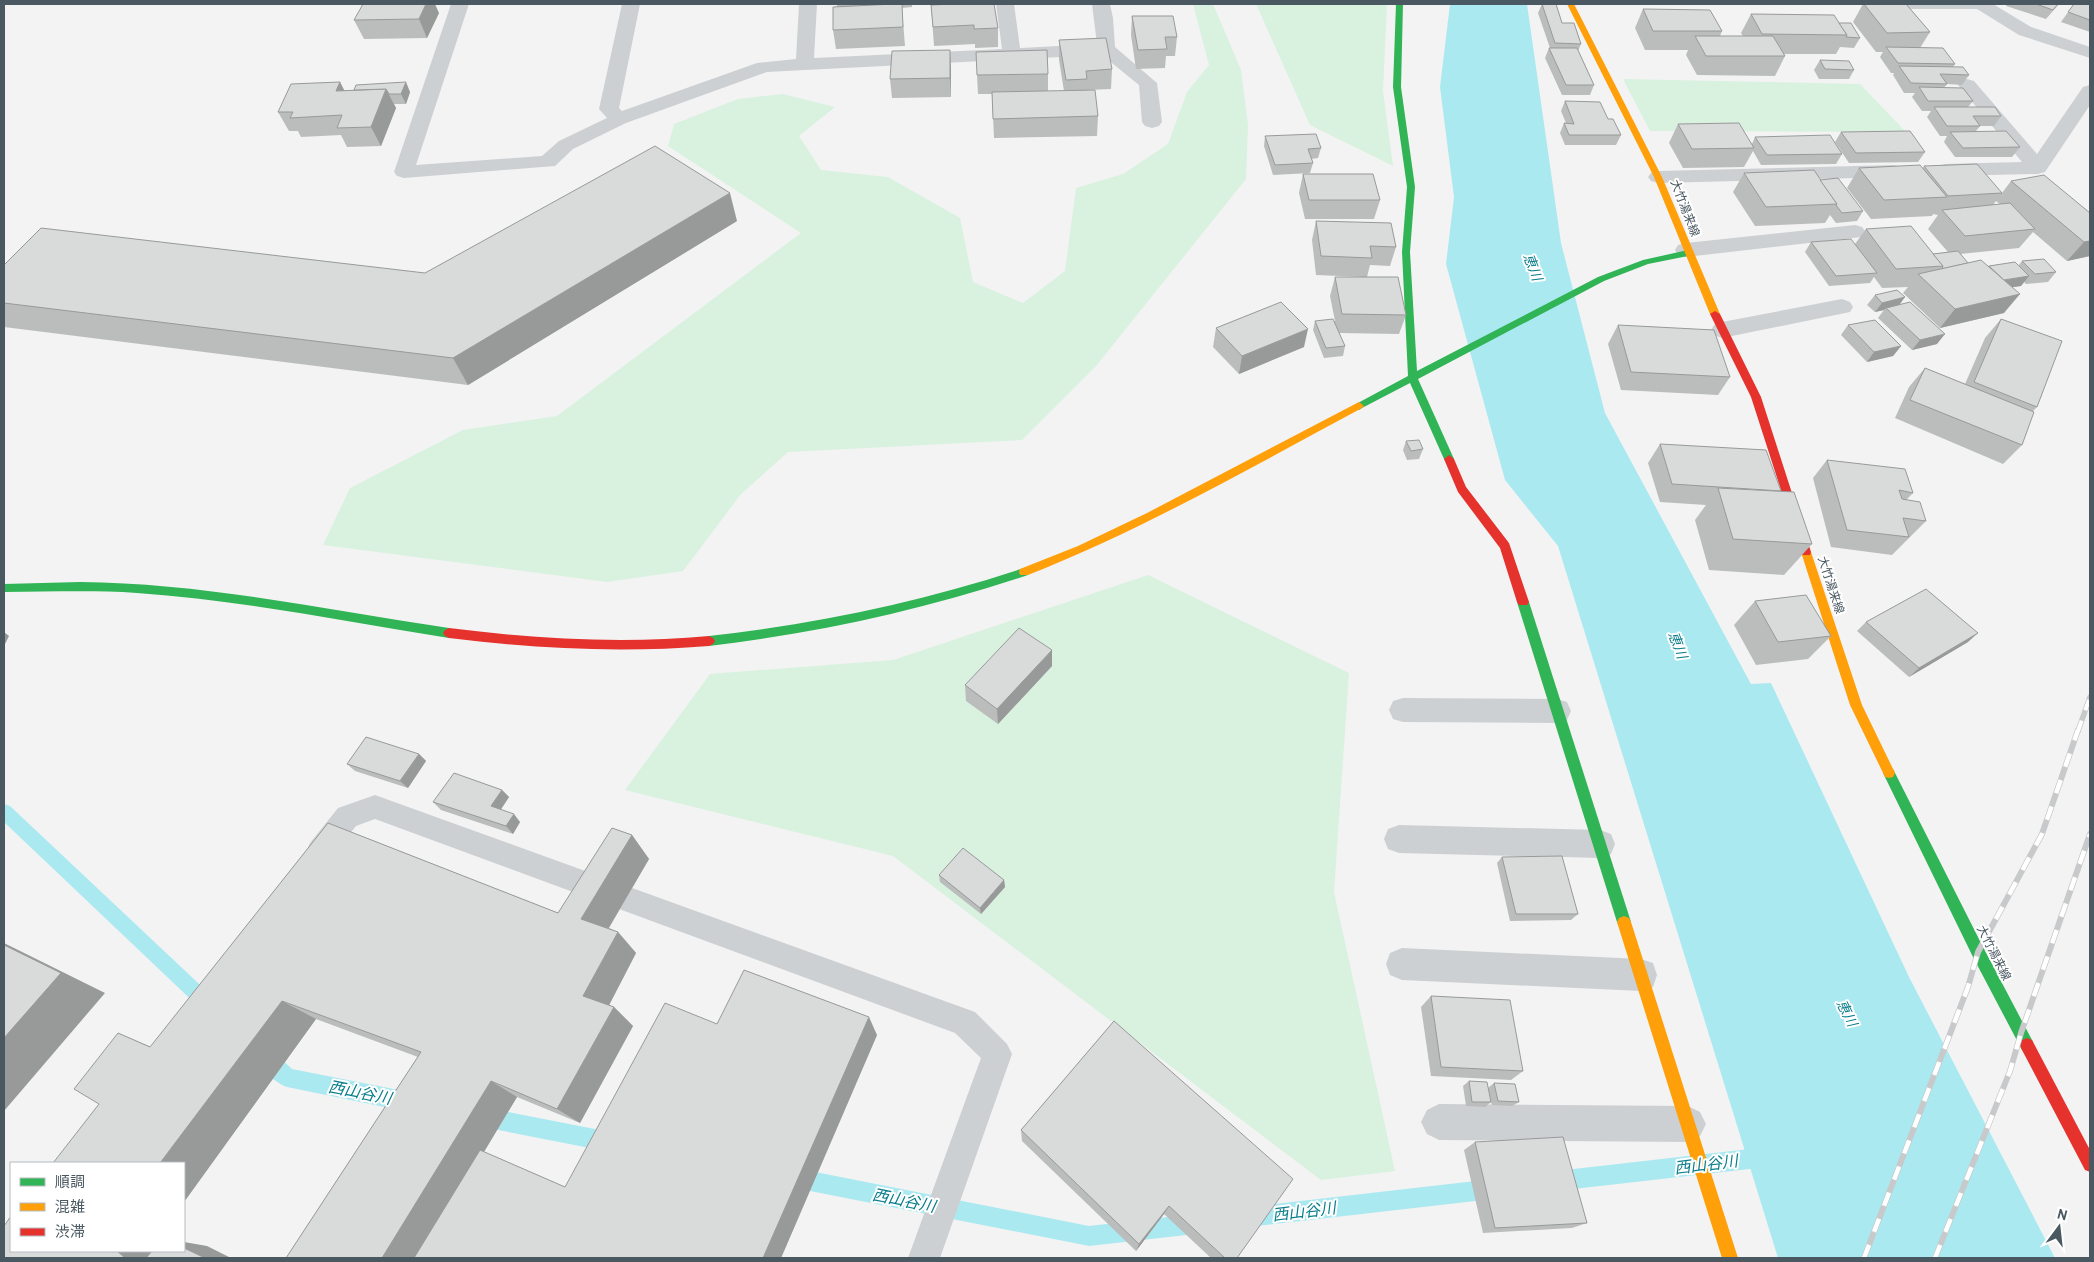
<svg xmlns="http://www.w3.org/2000/svg" width="2094" height="1262" viewBox="0 0 2094 1262" font-family="Overpass,'Noto Sans JP',sans-serif">
<rect width="100%" height="100%" fill="#f3f3f3"/>
<g fill="#d8f2df">
<polygon points="1193,4 1213,4 1241,70 1248,125 1246,179 1096,366 1022,440 788,452 741,494 683,571 607,582 323,545 350,488 463,430 557,416 801,233 668,146 674,124 738,99 783,94 835,107 799,136 821,170 888,177 960,218 973,282 1023,303 1065,271 1076,188 1123,174 1168,144 1187,92 1209,65"/>
<polygon points="1256,4 1387,4 1383,91 1393,166 1310,125"/>
<polygon points="1623,79 1860,84 1906,132 1650,131"/>
<polygon points="1148,575 1349,673 1334,892 1395,1171 1321,1180 893,856 625,790 710,674 893,660"/>
</g>
<polygon fill="#abe9f1" points="1450,4 1527,4 1561,243 1605,413 1751,684 1771,683 1909,977 2055,1258 1778,1258 1558,546 1505,480 1446,264 1454,197 1440,87"/>
<g fill="none" stroke-linecap="round" stroke-linejoin="round">
<g fill="#abe9f1" fill-rule="evenodd">
<polygon points="4,804 10,806 214,998 217,1004 214,1010 208,1013 202,1010 4,822"/>
<path d="M265,1048L272,1050L292,1069L409,1092L416,1095L419,1102L416,1109L409,1112L287,1087C275,1083 261,1069 256,1057L258,1050Z"/>
<polygon points="483,1107 610,1132 617,1135 620,1142 617,1149 610,1152 483,1127 476,1124 473,1117 476,1110"/>
<polygon points="1767,1147 1774,1150 1777,1157 1774,1164 1767,1167 1556,1191 1549,1188 1546,1181 1549,1174 1556,1171"/>
<polygon points="795,1168 1089,1226 1195,1214 1202,1217 1205,1224 1202,1231 1195,1234 1089,1246 795,1188 788,1185 785,1178 788,1171"/>
<polygon points="1493,1179 1500,1182 1503,1189 1500,1196 1493,1199 1248,1227 1241,1224 1238,1217 1241,1210 1248,1207"/>
</g>
<polygon fill="#cdd0d2" fill-rule="evenodd" points="375,795 975,1012 1007,1044 1012,1054 940,1258 908,1258 981,1058 955,1033 375,819 356,826 328,861 319,865 310,861 306,852 310,843 338,808"/>
<g fill="#cdd0d2" fill-rule="evenodd">
<polygon points="451,4 469,4 416,165 542,156 559,141 607,118 599,109 622,4 640,4 619,108 622,111 757,63 796,59 799,4 817,4 814,58 1002,49 996,4 1014,4 1020,48 1097,44 1092,4 1110,4 1113,18 1115,47 1157,83 1162,122 1159,126 1152,128 1145,126 1142,122 1139,85 1102,55 805,70 767,72 626,123 573,149 555,166 404,178 397,176 394,172"/>
<polygon points="1875,4 1993,4 2031,27 2090,47 2090,58 2019,35 1977,9 1884,9 1878,8"/>
<polygon points="1967,79 1974,81 2037,154 2083,87 2090,85 2090,105 2045,172 2038,174 1945,176 1938,174 1935,170 1938,166 1945,164 2022,162 1958,85 1960,81"/>
<polygon points="1894,165 1901,167 1904,171 1901,175 1894,177 1658,183 1651,181 1648,177 1651,173 1658,171"/>
<polygon points="1855,225 1862,227 1866,232 1862,237 1686,257 1678,255 1675,250 1678,245 1686,243"/>
<polygon points="1842,299 1850,302 1853,307 1850,312 1722,338 1714,335 1711,330 1714,325 1722,322"/>
<polygon points="1403,698 1557,699 1567,702 1571,711 1567,720 1557,723 1403,722 1393,719 1389,710 1393,701"/>
<polygon points="1399,825 1600,830 1611,834 1615,844 1611,854 1600,858 1399,853 1388,849 1384,839 1388,829"/>
<polygon points="1402,948 1641,959 1653,963 1657,975 1653,987 1641,991 1402,980 1390,975 1386,964 1390,953"/>
<polygon points="1439,1104 1688,1106 1700,1112 1706,1124 1700,1136 1688,1142 1439,1140 1427,1134 1421,1122 1427,1110"/>
</g>
<g fill="#30b455" fill-rule="evenodd">
<polygon points="1396,4 1403,4 1401,87 1415,187 1410,252 1417,371 1598,277 1643,260 1688,250 1692,253 1688,256 1648,264 1604,281 1418,379 1454,459 1449,463 1444,459 1410,383 1362,408 1359,410 1354,406 1356,404 1408,376 1402,252 1407,187 1393,87"/>
<path d="M1024,568L1028,569L1029,572L1028,575C923,610 818,633 709,646L705,644L703,641L705,638L709,636C817,624 921,602 1024,568Z"/>
<path d="M80,582C204,583 327,610 449,628L453,630L455,633L453,636L449,638C345,622 242,600 137,593C92,590 48,592 4,592V584Z"/>
<polygon points="1523,597 1527,599 1529,602 1631,922 1629,926 1624,928 1619,926 1617,922 1517,602 1519,599"/>
<polygon points="1889,768 1893,769 1983,947 2032,1040 2034,1045 2032,1050 2027,1052 2022,1050 1973,957 1883,773 1885,769"/>
</g>
<g fill="#ff9f0a" fill-rule="evenodd">
<polygon points="1567,4 1574,4 1662,177 1720,314 1718,316 1715,317 1710,314 1654,177"/>
<path d="M1359,402L1364,406L1362,408C1252,467 1144,529 1028,575H1020L1019,572L1020,569L1078,546L1147,513Z"/>
<polygon points="1806,548 1811,552 1862,705 1895,773 1893,777 1889,778 1885,777 1850,705 1801,552"/>
<polygon points="1624,916 1629,918 1631,922 1738,1258 1722,1258 1617,922 1619,918"/>
</g>
<g fill="#e5322d" fill-rule="evenodd">
<polygon points="1715,311 1720,314 1761,397 1811,552 1810,555 1802,555 1801,552 1751,397 1710,314"/>
<polygon points="1449,455 1454,459 1466,487 1509,543 1529,602 1527,605 1519,605 1517,602 1500,548 1458,492 1444,459"/>
<path d="M449,628C536,639 622,644 709,636L713,638L715,641L713,644L709,646C622,653 536,649 449,638L445,636L443,633L445,630Z"/>
<polygon points="2027,1038 2032,1040 2090,1150 2090,1172 2085,1170 2022,1050 2020,1045 2022,1040"/>
</g>
<defs>
<polyline id="rail-far1" points="2078,731 2090,697"/>
<g id="rail">
<polyline points="1864,1258 1968,987 1978,952 2042,834 2078,730"/>
<polyline points="1935,1258 2010,1071 2021,1033 2090,834"/>
</g>
</defs>
<use href="#rail-far1" stroke="#c8c9cb" stroke-width="5.5"/>
<use href="#rail" stroke="#c8c9cb" stroke-width="6"/>
<use href="#rail-far1" stroke="#fff" stroke-width="4" stroke-dasharray="11" stroke-linecap="butt"/>
<use href="#rail" stroke="#fff" stroke-width="4.5" stroke-dasharray="14" stroke-linecap="butt"/>
</g>
<g fill="#bbbcbc" fill-rule="evenodd">
<polygon points="837,4 912,4 912,7 902,8 905,46 836,49 833,30 837,7"/>
<polygon points="934,4 994,4 998,28 998,47 975,48 975,44 934,46 931,5 934,5"/>
<polygon points="1542,4 1556,4 1562,23 1581,44 1578,51 1594,85 1590,95 1562,95 1545,58 1549,48 1550,48 1538,13"/>
<polygon points="1863,4 1906,4 1930,32 1920,48 1955,64 1953,67 1969,75 1962,85 1947,84 1944,88 1973,101 1968,107 2001,116 1994,126 1980,126 1976,131 2020,147 2012,157 1955,157 1944,142 1947,136 1940,136 1927,117 1931,111 1922,111 1912,97 1915,93 1904,93 1893,75 1894,73 1891,73 1880,57 1883,52 1876,52 1853,22"/>
<polygon points="2007,4 2059,4 2046,19 2006,6"/>
<polygon points="2074,4 2090,4 2090,32 2061,22"/>
<polygon points="1643,9 1722,31 1720,36 1743,36 1741,33 1751,14 1839,23 1860,38 1854,48 1840,47 1836,54 1784,54 1785,56 1775,76 1697,75 1686,55 1688,50 1645,50 1635,28"/>
<polygon points="439,13 427,38 364,39 354,20"/>
<polygon points="1132,16 1177,37 1175,56 1166,56 1165,68 1136,69 1131,35"/>
<polygon points="1059,40 1112,69 1111,89 1087,90 1098,116 1097,136 994,138 992,94 978,94 977,75 1048,74 1048,91 1064,91 1059,60"/>
<polygon points="1820,60 1854,70 1849,79 1819,79 1814,70"/>
<polygon points="951,69 951,97 892,98 890,79"/>
<polygon points="340,82 344,90 410,92 406,104 394,104 396,108 381,146 347,147 341,135 301,137 298,131 289,131 278,112"/>
<polygon points="1565,101 1608,119 1621,135 1616,145 1565,145 1560,133 1564,123 1566,123 1561,111"/>
<polygon points="1678,124 1752,144 1755,137 1842,154 1836,164 1761,165 1753,151 1744,167 1683,168 1669,143"/>
<polygon points="1841,132 1925,152 1918,162 1849,163 1835,142"/>
<polygon points="1265,136 1321,148 1318,158 1311,159 1313,163 1310,173 1273,175 1264,146"/>
<path d="M1924,166L2002,193L2011,181L2090,213V256L2067,261L2033,232L2019,248L1960,254L1968,263L1989,266H2018L2022,261L2056,272L2048,282L2026,284L2024,282L2021,286L2012,287L2004,313L1940,328L1903,293L1908,287L1882,288L1874,277L1870,283L1829,286L1805,252L1811,242L1855,244L1866,229L1933,254L1948,252L1928,229L1938,215L1933,214L1932,216L1871,219L1847,188L1859,168H1923ZM1996,201L2000,204L1993,205Z"/>
<polygon points="1744,173 1820,180 1863,211 1857,221 1836,223 1830,215 1825,223 1755,226 1733,192"/>
<polygon points="1303,174 1380,200 1374,219 1305,219 1299,193"/>
<polygon points="737,221 468,385 4,327 4,303 425,273"/>
<polygon points="1316,221 1396,247 1390,266 1370,265 1367,277 1406,315 1399,334 1339,333 1345,346 1343,356 1324,358 1313,330 1315,321 1335,321 1330,296 1335,277 1365,277 1316,275 1312,240"/>
<polygon points="1875,295 1900,305 1937,344 1912,350 1878,318 1884,310 1875,312 1867,305"/>
<polygon points="2001,319 2037,407 2033,411 2022,445 2003,464 1895,418 1909,387 1925,368 1965,384 1985,338"/>
<polygon points="1618,325 1730,377 1718,395 1621,390 1608,344"/>
<polygon points="1848,325 1901,346 1893,356 1867,362 1841,335"/>
<polygon points="1216,328 1304,347 1239,374 1213,347"/>
<polygon points="1406,441 1423,449 1419,459 1407,460 1403,450"/>
<polygon points="1660,444 1781,491 1812,544 1784,575 1709,570 1695,520 1706,505 1660,502 1648,463"/>
<polygon points="1827,460 1913,493 1906,500 1926,521 1892,555 1831,547 1813,478"/>
<polygon points="1755,601 1831,636 1808,659 1756,665 1734,625"/>
<polygon points="1866,622 1968,642 1909,677 1857,631"/>
<polygon points="1052,666 998,724 966,701 965,685"/>
<polygon points="419,754 426,761 408,788 355,771 347,764"/>
<polygon points="502,790 509,797 500,810 520,822 513,834 441,810 433,802"/>
<polygon points="328,823 558,913 632,835 649,859 609,928 618,932 636,953 609,1005 614,1007 633,1026 580,1123 517,1097 484,1152 565,1187 717,1024 877,1035 781,1258 286,1258 418,1057 316,1019 184,1202 184,1163 99,1104 118,1033 151,1047"/>
<polygon points="1502,857 1578,914 1571,920 1510,921 1497,863"/>
<polygon points="939,875 1004,880 1005,887 981,914 940,882"/>
<polygon points="1431,996 1523,1071 1511,1080 1431,1076 1421,1007"/>
<polygon points="1114,1021 1237,1258 1211,1258 1164,1214 1136,1251 1022,1141 1021,1130"/>
<polygon points="1469,1081 1488,1088 1494,1083 1519,1102 1512,1106 1492,1105 1491,1102 1485,1107 1466,1106 1463,1086"/>
<polygon points="1475,1142 1587,1223 1572,1228 1483,1233 1464,1150"/>
</g>
<g fill="#989999">
<polygon points="426,4 435,4 439,13 427,38 419,19"/>
<polygon points="950,50 951,69 951,97 950,78"/>
<polygon points="340,82 350,102 336,91"/>
<polygon points="406,82 410,92 406,104 401,94"/>
<polygon points="386,89 396,108 381,146 371,127"/>
<polygon points="730,193 737,221 468,385 453,358"/>
<polygon points="2090,241 2090,256 2067,261 2084,242"/>
<polygon points="2029,276 2021,286 1986,291 1995,282"/>
<polygon points="2020,294 2004,313 1940,328 1955,309"/>
<polygon points="1905,297 1898,307 1886,308 1884,310 1875,312 1882,303"/>
<polygon points="1308,329 1304,347 1239,374 1242,356"/>
<polygon points="1945,334 1937,344 1912,350 1920,340"/>
<polygon points="1901,346 1893,356 1867,362 1874,352"/>
<polygon points="4,632 9,636 4,646"/>
<polygon points="1978,633 1968,642 1909,677 1919,668"/>
<polygon points="1052,650 1052,666 998,724 997,709"/>
<polygon points="419,754 426,761 408,788 400,781"/>
<polygon points="502,790 509,797 498,814 491,806"/>
<polygon points="514,814 520,822 513,834 506,826"/>
<polygon points="632,835 649,859 601,941 581,919"/>
<polygon points="1004,880 1005,887 981,914 980,908"/>
<polygon points="618,932 636,953 604,1015 583,996"/>
<polygon points="4,943 105,993 4,1111"/>
<polygon points="282,1001 316,1019 184,1202 184,1163 160,1163"/>
<polygon points="614,1007 633,1026 580,1123 557,1109"/>
<polygon points="869,1017 877,1035 781,1258 763,1258"/>
<polygon points="491,1081 517,1097 420,1258 382,1258"/>
<polygon points="1169,1206 1164,1214 1136,1251 1139,1244"/>
<polygon points="184,1242 207,1246 231,1258 205,1258 184,1248"/>
<polygon points="117,1251 156,1251 163,1258 125,1258"/>
</g>
<g fill="#d9dbdb" stroke="#989999">
<polygon points="363,4 426,4 419,19 354,20"/>
<polygon points="894,4 902,4 903,27 833,30 833,7"/>
<polygon points="934,4 954,4 935,5"/>
<polygon points="954,4 994,4 998,28 974,29 974,25 933,27 931,5"/>
<polygon points="1542,4 1556,4 1562,23 1574,23 1581,44 1555,43"/>
<polygon points="1864,4 1906,4 1930,32 1887,33"/>
<polygon points="2036,4 2058,4 2053,10"/>
<polygon points="2074,4 2090,4 2090,20 2068,12"/>
<polygon points="1643,9 1710,10 1722,31 1653,31"/>
<polygon points="1751,14 1834,15 1847,35 1762,34"/>
<polygon points="1132,16 1173,16 1177,37 1165,37 1167,49 1138,50"/>
<polygon points="1839,23 1851,23 1860,38 1846,37 1847,35"/>
<polygon points="1695,36 1773,36 1785,56 1706,56"/>
<polygon points="1106,38 1112,69 1086,71 1087,79 1066,80 1059,40"/>
<polygon points="1886,47 1943,48 1955,64 1898,63"/>
<polygon points="1549,48 1577,48 1594,85 1566,85"/>
<polygon points="950,50 950,78 890,79 892,51"/>
<polygon points="1047,50 1048,74 977,75 976,52"/>
<polygon points="1820,60 1849,61 1854,70 1825,69"/>
<polygon points="1899,66 1963,67 1969,75 1940,74 1947,84 1911,83"/>
<polygon points="340,82 336,91 386,89 371,127 337,128 342,115 290,118 293,112 278,112 291,84"/>
<polygon points="406,82 401,94 389,94 386,89 354,90 356,85"/>
<polygon points="1919,87 1963,88 1973,101 1928,101"/>
<polygon points="1095,90 1098,116 993,119 992,92"/>
<polygon points="1565,101 1600,102 1608,119 1613,119 1621,135 1569,135 1564,123 1574,124"/>
<polygon points="1934,107 1995,107 2001,116 1973,116 1980,126 1947,126"/>
<polygon points="1739,123 1754,148 1692,149 1678,124"/>
<polygon points="1910,131 1925,152 1856,153 1841,132"/>
<polygon points="2006,131 2020,147 1963,148 1950,132"/>
<polygon points="1316,134 1321,148 1308,149 1313,163 1275,165 1265,136"/>
<polygon points="1830,135 1842,154 1767,155 1755,137"/>
<polygon points="655,146 730,193 453,358 4,303 4,265 41,228 425,273"/>
<polygon points="1977,164 2002,193 1948,196 1924,166"/>
<polygon points="1920,165 1947,197 1884,200 1859,168"/>
<polygon points="1814,170 1837,204 1766,207 1744,173"/>
<polygon points="1303,174 1373,174 1380,200 1309,200"/>
<polygon points="2044,175 2090,213 2090,241 2084,242 2011,181"/>
<polygon points="1838,178 1863,211 1842,213 1836,205 1837,204 1820,180"/>
<polygon points="2010,203 2035,229 1965,236 1942,210"/>
<polygon points="1316,221 1391,223 1396,247 1370,246 1372,258 1321,256"/>
<polygon points="1911,226 1943,266 1896,269 1866,229"/>
<polygon points="1851,239 1877,273 1836,276 1811,242"/>
<polygon points="1958,251 1968,263 1942,269 1943,266 1933,254"/>
<polygon points="2044,259 2056,272 2035,274 2022,261"/>
<polygon points="1981,260 2020,294 1955,309 1918,274"/>
<polygon points="2015,262 2029,276 2004,280 1989,266"/>
<polygon points="1335,277 1398,277 1406,315 1342,314"/>
<polygon points="1897,290 1905,297 1882,303 1875,295"/>
<polygon points="1281,302 1308,329 1242,356 1216,328"/>
<polygon points="1910,302 1945,334 1920,340 1886,308"/>
<polygon points="1333,319 1345,346 1326,348 1315,321"/>
<polygon points="2001,319 2062,341 2037,407 1974,382"/>
<polygon points="1875,320 1901,346 1874,352 1848,325"/>
<polygon points="1618,325 1714,330 1730,377 1631,372"/>
<polygon points="1925,368 2034,412 2022,445 1910,400"/>
<polygon points="1419,440 1423,449 1411,451 1406,441"/>
<polygon points="1660,444 1766,450 1781,491 1672,484"/>
<polygon points="1827,460 1905,469 1913,493 1899,490 1902,499 1920,502 1926,521 1903,518 1909,537 1847,530"/>
<polygon points="1718,488 1794,492 1812,544 1733,539"/>
<polygon points="1926,589 1978,633 1919,668 1866,622"/>
<polygon points="1806,595 1831,636 1778,642 1755,601"/>
<polygon points="1019,628 1052,650 997,709 965,685"/>
<polygon points="366,737 419,754 400,781 347,764"/>
<polygon points="454,773 502,790 491,806 514,814 506,826 433,802"/>
<polygon points="328,823 558,913 612,828 632,835 581,919 618,932 583,996 614,1007 557,1109 491,1081 382,1258 286,1258 421,1052 282,1001 160,1163 53,1163 99,1104 74,1089 118,1033 150,1047"/>
<polygon points="963,848 1004,880 980,908 939,875"/>
<polygon points="1562,856 1578,914 1516,914 1502,857"/>
<polygon points="4,945 61,973 4,1038"/>
<polygon points="744,970 869,1017 763,1258 414,1258 480,1150 565,1187 665,1003 717,1024"/>
<polygon points="1431,996 1510,1000 1523,1071 1441,1067"/>
<polygon points="1114,1021 1293,1179 1237,1258 1225,1258 1169,1206 1139,1244 1021,1130"/>
<polygon points="1469,1081 1487,1082 1491,1102 1472,1102"/>
<polygon points="1494,1083 1515,1084 1519,1102 1498,1101"/>
<polygon points="1563,1137 1587,1223 1495,1228 1475,1142"/>
<polygon points="11,1216 11,1251 117,1251 125,1258 4,1258 4,1226"/>
<polygon points="184,1248 205,1258 146,1258 152,1251 184,1251"/>
</g>
<g text-anchor="middle" stroke-width="4" stroke-linejoin="round" paint-order="stroke">
<g font-size="12" fill="#495861" stroke="#fff">
<text transform="translate(1685 208) rotate(69)" y="4">大竹湯来線</text>
<text transform="translate(1831 585) rotate(72)" y="4">大竹湯来線</text>
<text transform="translate(1994 953) rotate(63)" y="4">大竹湯来線</text>
</g>
<g font-size="14" font-style="italic" fill="#0a7e8c" stroke="#fff">
<text transform="translate(1533 267) rotate(69)" y="5">恵川</text>
<text transform="translate(1678 645) rotate(69)" y="5">恵川</text>
<text transform="translate(1847 1013) rotate(63)" y="5">恵川</text>
</g>
<g font-size="16" font-style="italic" fill="#0a7e8c" stroke="#fff">
<text transform="translate(360 1092) rotate(11)" y="6">西山谷川</text>
<text transform="translate(1706 1164) rotate(-7)" y="6">西山谷川</text>
<text transform="translate(904 1200) rotate(11)" y="6">西山谷川</text>
<text transform="translate(1304 1211) rotate(-7)" y="6">西山谷川</text>
</g>
</g>
<rect width="2094" height="1262" fill="none" stroke="#495861" stroke-width="10"/>
<rect x="10" y="1162" width="175" height="90" fill="#ffffff" stroke="#b6bcc0"/>
<rect x="20" y="1178" width="25" height="8" fill="#30b455" stroke="#b6bcc0"/>
<text x="55" y="1187" font-size="15" fill="#495861">順調</text>
<rect x="20" y="1203" width="25" height="8" fill="#ff9f0a" stroke="#b6bcc0"/>
<text x="55" y="1212" font-size="15" fill="#495861">混雑</text>
<rect x="20" y="1228" width="25" height="8" fill="#e5322d" stroke="#b6bcc0"/>
<text x="55" y="1237" font-size="15" fill="#495861">渋滞</text>
<g transform="translate(2059 1227) rotate(15)" stroke="#ffffff" stroke-width="4" paint-order="stroke">
<path d="M0-4L9 19L0 12L-9 19Z" fill="#495861"/>
<text y="-8" font-size="14" font-weight="bold" text-anchor="middle" fill="#495861">N</text>
</g>
</svg>
